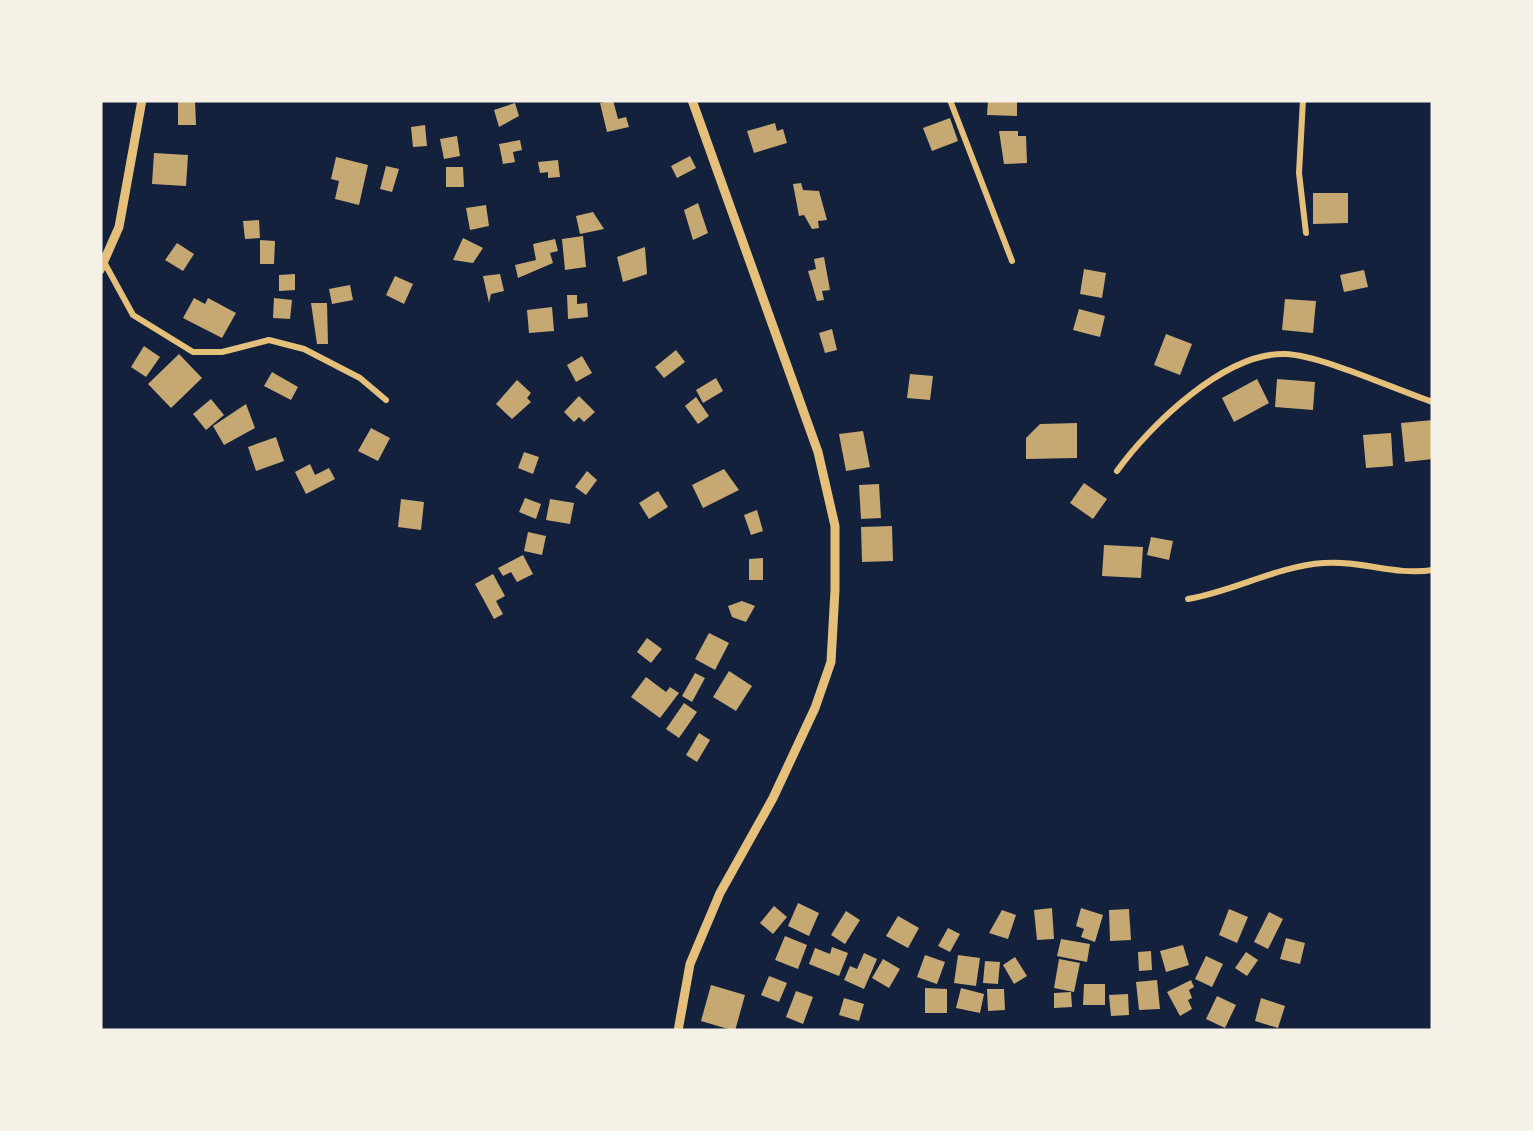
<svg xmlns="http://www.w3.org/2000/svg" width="1533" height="1131" viewBox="0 0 1533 1131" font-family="'DM Sans',sans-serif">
<rect width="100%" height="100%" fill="#14213d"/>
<g fill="#c6a872">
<polygon points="178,100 195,100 196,125 178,125"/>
<polygon points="613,100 618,119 626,117 629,127 607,132 600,103"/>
<polygon points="988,100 1017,100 1017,116 987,115"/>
<polygon points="515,103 519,116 499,127 494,110"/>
<polygon points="950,118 958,141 932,151 923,128"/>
<polygon points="775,123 777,131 783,129 787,143 754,153 747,131"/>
<polygon points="425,125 427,146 413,147 411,127"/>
<polygon points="999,131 1018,131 1018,136 1026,136 1027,163 1004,164"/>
<polygon points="457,136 460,156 444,159 440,139"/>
<polygon points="520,140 522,150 513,152 515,162 503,164 499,144"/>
<polygon points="154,153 188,155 186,186 152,184"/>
<polygon points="690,156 696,168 677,178 671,166"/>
<polygon points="336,157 368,165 359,205 335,199 339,181 331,179"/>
<polygon points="558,160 560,177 548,178 548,172 540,173 538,162"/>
<polygon points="386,166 399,169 392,192 380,189"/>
<polygon points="446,167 463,167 464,187 446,187"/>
<polygon points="801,183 803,190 819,191 827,220 818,221 819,228 812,229 804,215 799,216 793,184"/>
<polygon points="1313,193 1348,193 1348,223 1313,224"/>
<polygon points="698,203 708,233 693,240 684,210"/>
<polygon points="486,205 489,226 470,230 466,208"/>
<polygon points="593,212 604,229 580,234 576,216"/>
<polygon points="259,220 260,238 245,239 243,221"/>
<polygon points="583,236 586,267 565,270 562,239"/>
<polygon points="463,238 483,248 473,263 453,260"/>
<polygon points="555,239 558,251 550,253 553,263 518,278 515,265 536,260 533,244"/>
<polygon points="260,240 275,241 274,264 260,264"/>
<polygon points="177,243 194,254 183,271 165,260"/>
<polygon points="645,247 647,274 623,282 617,257"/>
<polygon points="824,257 830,290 822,291 824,300 817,301 808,271 816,269 814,259"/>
<polygon points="1084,269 1106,273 1102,298 1080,294"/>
<polygon points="1364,270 1368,287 1344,292 1340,275"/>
<polygon points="295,274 295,290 279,291 279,275"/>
<polygon points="500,274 504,291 491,294 489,303 483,276"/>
<polygon points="395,276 413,284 404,304 386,295"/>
<polygon points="350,285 353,300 332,304 329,289"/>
<polygon points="567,295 577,295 577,304 587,303 588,317 568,319"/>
<polygon points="194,298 205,304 208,298 236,313 222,338 183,318"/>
<polygon points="274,298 292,300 290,319 273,318"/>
<polygon points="1285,299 1316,301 1313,333 1282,330"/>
<polygon points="311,303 327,303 328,344 317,344"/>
<polygon points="552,307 554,331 529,333 527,310"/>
<polygon points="1079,309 1105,316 1100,337 1073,330"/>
<polygon points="832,329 837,350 825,353 819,333"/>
<polygon points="1166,334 1192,344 1180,375 1154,365"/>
<polygon points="144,346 160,357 146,377 131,367"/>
<polygon points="676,350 685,362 664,378 655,367"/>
<polygon points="179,354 202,378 171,408 148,384"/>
<polygon points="582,356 592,373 576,382 567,365"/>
<polygon points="272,372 298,387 291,400 264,386"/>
<polygon points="910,374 933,376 930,400 907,398"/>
<polygon points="716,378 723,391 703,403 696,390"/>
<polygon points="1257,379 1269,403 1234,422 1222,398"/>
<polygon points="1277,379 1315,382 1313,410 1275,407"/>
<polygon points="517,380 531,393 527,398 531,402 512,419 496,404"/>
<polygon points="579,396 595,412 584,422 579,417 574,422 564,412"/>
<polygon points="696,397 709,416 698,424 685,406"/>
<polygon points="211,399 224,415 206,430 193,414"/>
<polygon points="246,404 255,428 224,445 213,426"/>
<polygon points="1433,420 1433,459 1405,462 1401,423"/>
<polygon points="1077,423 1077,458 1026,459 1026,438 1040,424"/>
<polygon points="371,428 390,438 378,461 358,451"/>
<polygon points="863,431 870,467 846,471 839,434"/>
<polygon points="1391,433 1393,466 1366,468 1363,435"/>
<polygon points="276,437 284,461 256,471 248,447"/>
<polygon points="524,452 539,457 533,474 518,468"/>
<polygon points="310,464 315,475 329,468 335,479 306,494 295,472"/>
<polygon points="724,469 739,490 703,508 692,485"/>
<polygon points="587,471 597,480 586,495 575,487"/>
<polygon points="1084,483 1107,499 1093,519 1070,503"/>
<polygon points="879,484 881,518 861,519 859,485"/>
<polygon points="658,491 668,507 649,519 639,503"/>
<polygon points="525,498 541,504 536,519 519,512"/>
<polygon points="401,499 424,502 421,530 398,527"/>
<polygon points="550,499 574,503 570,524 546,520"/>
<polygon points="757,510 763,531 751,535 744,515"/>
<polygon points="892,526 893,561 862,562 861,527"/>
<polygon points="528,532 546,536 542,555 524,551"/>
<polygon points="1151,537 1173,541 1169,560 1147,555"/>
<polygon points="1104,545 1143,547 1141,578 1102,576"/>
<polygon points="523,555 533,574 517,582 511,572 503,576 498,568"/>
<polygon points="763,558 763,580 749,580 749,559"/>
<polygon points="493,574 505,596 496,601 503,614 494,619 475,584"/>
<polygon points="742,601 755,606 746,622 732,617 728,606"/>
<polygon points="709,633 729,643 715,670 695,659"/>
<polygon points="647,638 662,649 651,663 637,652"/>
<polygon points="729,671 752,686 736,711 713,697"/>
<polygon points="695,673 705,678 692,702 682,696"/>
<polygon points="646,677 666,692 670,687 679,693 660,718 631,697"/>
<polygon points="684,703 697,712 679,738 666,729"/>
<polygon points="699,733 710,740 697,762 686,755"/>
<polygon points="798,903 819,913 809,936 788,926"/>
<polygon points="774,906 787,917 773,934 760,923"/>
<polygon points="1052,908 1054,939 1037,940 1034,910"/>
<polygon points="1081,908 1103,915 1095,942 1081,937 1084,929 1076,926"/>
<polygon points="1129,909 1131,940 1110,941 1109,910"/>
<polygon points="1229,909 1248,917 1237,943 1219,935"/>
<polygon points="1002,910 1016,915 1008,939 989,933"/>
<polygon points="846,911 860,920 845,944 831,935"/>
<polygon points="1269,912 1283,919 1268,949 1254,942"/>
<polygon points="898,916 919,928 908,948 886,936"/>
<polygon points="948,928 960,934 950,952 938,946"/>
<polygon points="785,936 807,945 798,969 775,960"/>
<polygon points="1286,938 1305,943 1300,964 1280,959"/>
<polygon points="1061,939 1090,944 1087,962 1057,956"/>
<polygon points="1183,945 1189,965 1166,972 1160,951"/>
<polygon points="832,947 848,953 839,976 809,964 815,948 830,954"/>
<polygon points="1151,951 1152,970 1139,971 1138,952"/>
<polygon points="1246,952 1258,960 1247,976 1235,968"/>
<polygon points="864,953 877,959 864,989 844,980 850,966 857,969"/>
<polygon points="925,955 945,962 937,984 917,977"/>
<polygon points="958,955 980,958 976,986 954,983"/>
<polygon points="1206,956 1223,964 1212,987 1195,979"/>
<polygon points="1015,957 1027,976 1014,984 1003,965"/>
<polygon points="883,959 900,969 889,988 872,978"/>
<polygon points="1059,959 1080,963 1074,992 1054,988"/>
<polygon points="985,961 1000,962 998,984 983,983"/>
<polygon points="769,976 787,983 779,1002 761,995"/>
<polygon points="1157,980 1160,1009 1139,1010 1136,982"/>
<polygon points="1191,980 1194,987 1189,990 1192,998 1188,1000 1192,1009 1180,1016 1167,992"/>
<polygon points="1084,984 1105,984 1105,1005 1083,1005"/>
<polygon points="711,985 745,995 735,1031 701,1021"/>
<polygon points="925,988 947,989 947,1013 925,1013"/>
<polygon points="961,988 984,994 980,1013 956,1008"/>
<polygon points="987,989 1004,989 1005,1010 988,1011"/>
<polygon points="796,991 813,997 803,1024 786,1017"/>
<polygon points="1071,992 1072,1007 1054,1008 1054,993"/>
<polygon points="1128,994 1129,1015 1111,1016 1109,995"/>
<polygon points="1217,996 1236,1005 1225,1028 1206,1019"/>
<polygon points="844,998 864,1004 859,1021 839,1015"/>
<polygon points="1261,998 1285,1006 1278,1028 1255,1021"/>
</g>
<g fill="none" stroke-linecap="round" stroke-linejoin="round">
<g stroke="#e5c07b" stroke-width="6">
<polyline points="950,100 1012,261"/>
<polyline points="1303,100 1299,173 1306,233"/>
<polyline points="104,262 133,315 193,352 222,352 269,340 304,349 360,378 386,400"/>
<path d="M1117,471C1149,426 1225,352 1285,354C1321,355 1396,390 1433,402"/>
<path d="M1188,599C1235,591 1277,566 1324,563C1362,560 1394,576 1433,570"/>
</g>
<g stroke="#e5c07b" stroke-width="9">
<polyline points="100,270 119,227 142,100"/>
<polyline points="678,1031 690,964 720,893 773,798 815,708 831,662 835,590 835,526 818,452 692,100"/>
</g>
</g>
<rect width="1533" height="1131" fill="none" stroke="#f6f1e7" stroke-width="205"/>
</svg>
